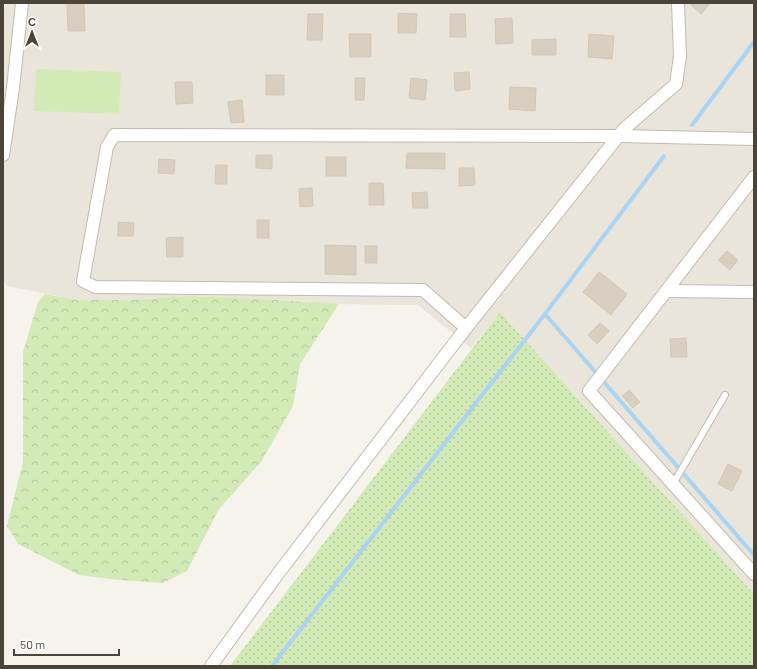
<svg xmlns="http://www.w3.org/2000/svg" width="757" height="669" viewBox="0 0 757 669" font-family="Barlow,sans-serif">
<defs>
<pattern id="grass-dots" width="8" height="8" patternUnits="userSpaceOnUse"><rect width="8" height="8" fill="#d2eab5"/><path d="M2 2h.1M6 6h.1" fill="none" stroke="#b6ca9c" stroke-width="1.8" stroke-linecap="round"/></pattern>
<pattern id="forest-crowns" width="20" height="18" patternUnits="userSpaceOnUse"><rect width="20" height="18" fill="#d2eab5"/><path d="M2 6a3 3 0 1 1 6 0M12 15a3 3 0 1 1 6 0" fill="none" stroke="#b6ca9c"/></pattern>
</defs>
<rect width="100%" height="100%" fill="#f6f3ec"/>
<polygon fill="#eae5da" points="5,3 754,3 754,594 500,312 471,348 418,305 325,304 305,301 187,296 135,300 78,300 7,286 3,279 3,20"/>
<polygon fill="url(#grass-dots)" points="500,312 754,594 754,666 230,666"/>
<polygon fill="url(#forest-crowns)" points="45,294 78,300 135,300 187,296 263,299 339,304 300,364 293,406 261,462 219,509 187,571 163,583 118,580 79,575 18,544 7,526 23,462 23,352 38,302"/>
<polygon fill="#d2eab5" points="36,69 121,72 119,114 34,111"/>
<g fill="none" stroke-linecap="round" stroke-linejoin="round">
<g stroke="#a9d4f2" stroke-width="4">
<polyline points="692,125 754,42"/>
<polyline points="545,314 754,555"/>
<polyline points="272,666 545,314 664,156"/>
</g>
</g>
<g fill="#d8cfc1" stroke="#d3c7b4">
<polygon points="67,3 84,3 85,31 68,31"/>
<polygon points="693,3 710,3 701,14 691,5"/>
<polygon points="398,13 417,14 416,33 398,33"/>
<polygon points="308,14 323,14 322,40 307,40"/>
<polygon points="450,14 465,14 466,37 450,37"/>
<polygon points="512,18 513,43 496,44 495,19"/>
<polygon points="349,34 371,34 371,57 350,57"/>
<polygon points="589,34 614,36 612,59 588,57"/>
<polygon points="556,39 556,55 532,55 532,40"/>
<polygon points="469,72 470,89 455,91 454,73"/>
<rect x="266" y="75" width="18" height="20"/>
<polygon points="355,78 365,78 364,100 355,100"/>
<polygon points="411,78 427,80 425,100 409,98"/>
<polygon points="175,82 192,82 193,103 176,104"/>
<polygon points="510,87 536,88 535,111 509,109"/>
<polygon points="242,100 244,122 231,123 228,102"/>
<polygon points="407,153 445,153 445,169 406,168"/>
<polygon points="256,155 272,155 272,169 256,168"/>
<rect x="326" y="157" width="20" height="19"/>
<polygon points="159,159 175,160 174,174 158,173"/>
<polygon points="216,165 227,165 227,184 215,184"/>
<polygon points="459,168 474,168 475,185 459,186"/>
<polygon points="369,183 383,183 384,205 369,205"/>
<polygon points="312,188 313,206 300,207 299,189"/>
<polygon points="427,192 428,208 413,208 412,193"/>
<rect x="257" y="220" width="12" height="18"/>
<polygon points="118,222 134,223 133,236 118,236"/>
<polygon points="183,237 183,257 167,257 166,238"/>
<polygon points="325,245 356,246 356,275 325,274"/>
<rect x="365" y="246" width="12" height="17"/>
<polygon points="727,251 738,260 730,270 718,260"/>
<polygon points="599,272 627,294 611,315 583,292"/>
<polygon points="600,323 609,331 597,344 588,335"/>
<polygon points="686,338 687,357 671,357 670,339"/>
<polygon points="629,390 640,402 633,408 622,396"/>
<polygon points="728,464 742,471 732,491 718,484"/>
</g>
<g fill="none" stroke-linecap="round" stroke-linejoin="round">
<defs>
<polyline id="service" points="673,484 725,395"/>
<g id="minor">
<polyline points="3,155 13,88 22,3"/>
<polyline points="754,177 589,391 754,574"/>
<polyline points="667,291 754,292"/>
<polyline points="466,328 423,290 95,287 83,281 107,147 114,135 619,136 754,139"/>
<polyline points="211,666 277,575 466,328 624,129 676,84 680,56 678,3"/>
</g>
</defs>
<use href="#service" stroke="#c2bbae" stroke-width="8"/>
<use href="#minor" stroke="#c2bbae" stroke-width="14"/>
<use href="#service" stroke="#fff" stroke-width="6"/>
<use href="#minor" stroke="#fff" stroke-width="12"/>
</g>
<rect width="757" height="669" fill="none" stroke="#4b4439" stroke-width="8"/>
<g transform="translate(32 32)" stroke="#ffffff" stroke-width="3" paint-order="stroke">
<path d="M0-3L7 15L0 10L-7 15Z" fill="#4b4439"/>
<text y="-6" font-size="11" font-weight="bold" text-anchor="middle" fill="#4b4439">С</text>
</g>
<path d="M14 649v6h105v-6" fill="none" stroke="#4b4439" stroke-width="2"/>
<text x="20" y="649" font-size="12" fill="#4b4439" stroke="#ffffff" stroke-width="3" paint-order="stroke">50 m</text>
</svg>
